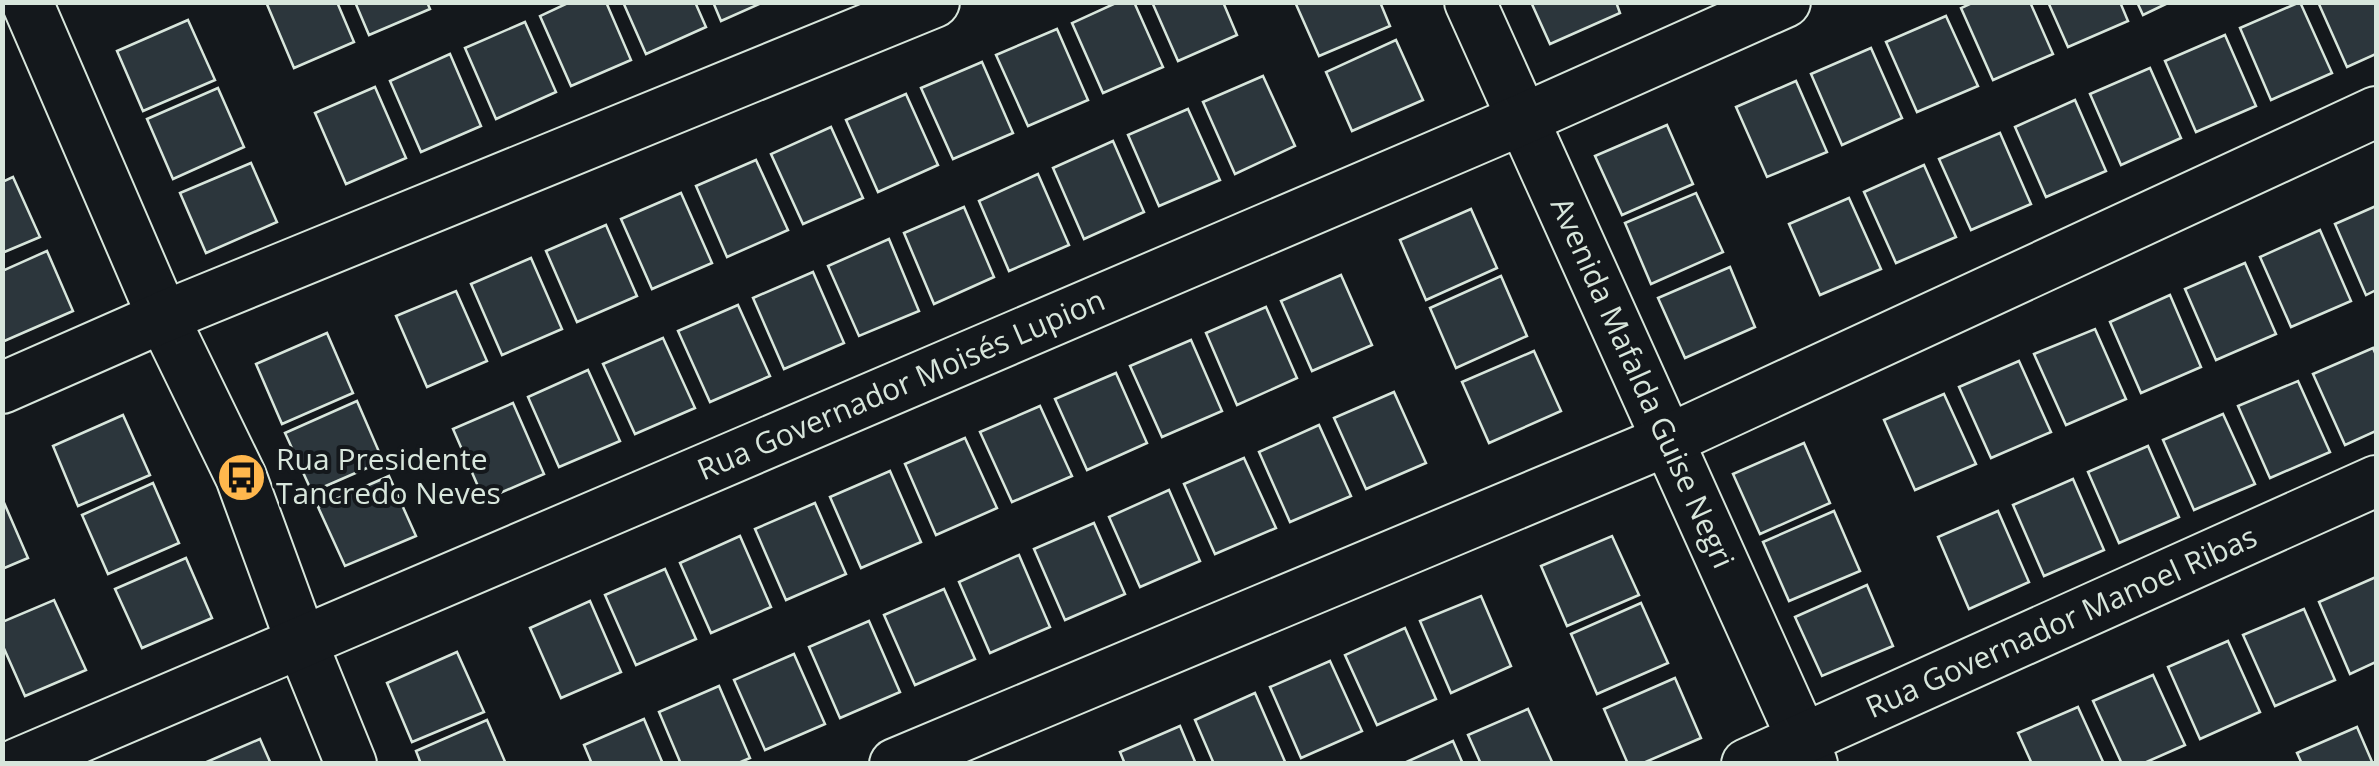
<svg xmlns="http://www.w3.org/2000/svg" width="2379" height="766" viewBox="0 0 2379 766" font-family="'Open Sans',sans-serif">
<rect width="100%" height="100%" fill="#14181c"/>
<g fill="#2c363c" stroke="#d8e6dc" stroke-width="2.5">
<polygon points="266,2 337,2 354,42 294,68"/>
<polygon points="355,2 427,2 430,9 369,35"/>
<polygon points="570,2 606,2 631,60 571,86 540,16"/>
<polygon points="623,2 695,2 706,27 646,54"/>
<polygon points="713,2 764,2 721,21"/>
<polygon points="1118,2 1134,2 1163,67 1103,93 1072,23"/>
<polygon points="1152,2 1223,2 1237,35 1178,61"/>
<polygon points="1295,2 1380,2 1390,26 1319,56"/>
<polygon points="1531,2 1616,2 1620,13 1550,44"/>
<polygon points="1974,2 2030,2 2053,54 1993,80 1961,8"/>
<polygon points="2048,2 2120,2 2128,21 2068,47"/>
<polygon points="2137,2 2170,2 2143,15"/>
<polygon points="2300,2 2332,73 2271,100 2240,28"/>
<polygon points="2318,2 2376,2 2376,54 2347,67"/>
<polygon points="1946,16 1978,86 1917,112 1886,42"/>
<polygon points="188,20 215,80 143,111 117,51"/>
<polygon points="525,22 556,92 496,119 465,48"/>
<polygon points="1057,29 1088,100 1028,126 996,55"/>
<polygon points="2225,35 2256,106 2196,132 2165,61"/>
<polygon points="1396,40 1423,100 1352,131 1326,72"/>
<polygon points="1871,48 1902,118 1842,145 1811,74"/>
<polygon points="450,54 481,126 421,152 390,81"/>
<polygon points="982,62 1013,133 953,159 921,88"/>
<polygon points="2150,68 2181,138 2121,165 2090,94"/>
<polygon points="1263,76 1295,146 1235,174 1203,102"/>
<polygon points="1796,81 1827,152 1767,177 1736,107"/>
<polygon points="375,87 406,158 346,184 315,113"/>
<polygon points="218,88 244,147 173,179 147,119"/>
<polygon points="906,94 938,165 878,192 846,120"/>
<polygon points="2075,100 2106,171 2046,197 2015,127"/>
<polygon points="1188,109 1220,180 1159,206 1128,135"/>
<polygon points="1667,125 1693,184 1622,215 1595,156"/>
<polygon points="831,127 863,198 803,224 771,154"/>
<polygon points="2000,133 2031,204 1971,230 1939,159"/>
<polygon points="1113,141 1144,212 1084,239 1053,168"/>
<polygon points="756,160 788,230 727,257 696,186"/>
<polygon points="251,163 277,222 206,253 180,193"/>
<polygon points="1924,165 1956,237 1896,263 1864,192"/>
<polygon points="1038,174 1069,245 1009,271 979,201"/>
<polygon points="13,177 40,237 2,253 2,182"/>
<polygon points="681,193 712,263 652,289 621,219"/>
<polygon points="1696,193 1723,252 1651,284 1625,223"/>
<polygon points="1849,198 1881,269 1820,295 1789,224"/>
<polygon points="2376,206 2376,290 2366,295 2335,224"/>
<polygon points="964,207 994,277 934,304 904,233"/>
<polygon points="1471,209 1497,268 1426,300 1400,240"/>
<polygon points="606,225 637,296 577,322 546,251"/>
<polygon points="2320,230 2351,301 2291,327 2260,257"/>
<polygon points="889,239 919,311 859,336 828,266"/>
<polygon points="47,251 73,311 2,342 2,271"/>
<polygon points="531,258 562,329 502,355 471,284"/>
<polygon points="2245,263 2276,334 2216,360 2185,289"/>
<polygon points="1730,267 1755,327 1685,358 1658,298"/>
<polygon points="813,272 844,343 784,369 753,298"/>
<polygon points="1341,275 1372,345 1312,371 1281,301"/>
<polygon points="1501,276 1527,336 1456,368 1430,308"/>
<polygon points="456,291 487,361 427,387 396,316"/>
<polygon points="2170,295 2201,367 2141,393 2110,322"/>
<polygon points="738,305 770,376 710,402 678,331"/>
<polygon points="1266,307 1297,378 1237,405 1206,333"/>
<polygon points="2095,329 2126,399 2066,425 2034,354"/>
<polygon points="327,333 353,393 282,424 256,364"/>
<polygon points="663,338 695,408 635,434 603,364"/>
<polygon points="1191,340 1222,411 1162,437 1130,366"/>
<polygon points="2373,348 2376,355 2376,431 2345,445 2313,374"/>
<polygon points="1534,351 1561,411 1489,443 1462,382"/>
<polygon points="2019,361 2051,432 1991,458 1959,387"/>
<polygon points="588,370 620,441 559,467 528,397"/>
<polygon points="1116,373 1147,443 1087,470 1055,399"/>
<polygon points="2298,381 2330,452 2270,478 2238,406"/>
<polygon points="1394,392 1426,463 1366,489 1334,418"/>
<polygon points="1944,394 1976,464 1915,490 1884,420"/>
<polygon points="357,401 383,461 312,492 285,433"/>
<polygon points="513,403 544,474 484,500 453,429"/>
<polygon points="1040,406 1072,476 1012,502 980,432"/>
<polygon points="2223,414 2255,484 2194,510 2163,440"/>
<polygon points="123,415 150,475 78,506 53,446"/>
<polygon points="1319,425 1351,496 1290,522 1259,452"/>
<polygon points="965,438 997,508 936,535 905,464"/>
<polygon points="1804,443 1830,503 1760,534 1733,474"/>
<polygon points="2148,446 2179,517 2119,543 2088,472"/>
<polygon points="1244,458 1276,528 1215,554 1184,484"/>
<polygon points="890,471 921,542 861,568 830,497"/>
<polygon points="389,476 416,536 345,566 318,507"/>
<polygon points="2073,479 2104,550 2044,576 2013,505"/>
<polygon points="153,483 179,543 108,574 82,515"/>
<polygon points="1169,490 1200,561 1140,587 1109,517"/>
<polygon points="2,498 28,558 2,569"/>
<polygon points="815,503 846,574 786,600 755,529"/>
<polygon points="1834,511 1860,571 1789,601 1763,542"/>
<polygon points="1998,511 2029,582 1969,609 1938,537"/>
<polygon points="1094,523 1125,594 1065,620 1034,549"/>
<polygon points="740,536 771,607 711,633 680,563"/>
<polygon points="1612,536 1639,595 1567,626 1541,566"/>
<polygon points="1019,555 1050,627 990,653 959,582"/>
<polygon points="186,558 212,618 142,648 115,589"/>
<polygon points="665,569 696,639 636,665 605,595"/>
<polygon points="2376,577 2376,662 2350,674 2319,602"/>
<polygon points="1867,585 1893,646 1822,676 1795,617"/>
<polygon points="944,589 975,659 915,685 884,615"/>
<polygon points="1481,596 1511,666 1451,693 1420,621"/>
<polygon points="54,600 86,670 25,696 2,644 2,622"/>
<polygon points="590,601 621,672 561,698 530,628"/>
<polygon points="1641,603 1668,663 1597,694 1571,634"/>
<polygon points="2304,609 2335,680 2275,706 2243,635"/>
<polygon points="869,621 900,692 840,718 809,647"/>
<polygon points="1405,628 1436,699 1377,725 1345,655"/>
<polygon points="2228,641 2260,712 2200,739 2168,667"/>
<polygon points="457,652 484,712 412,742 387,683"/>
<polygon points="794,654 825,724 765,750 734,680"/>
<polygon points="1330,661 1362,731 1301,758 1270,687"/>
<polygon points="2153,675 2185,745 2142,764 2122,764 2093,701"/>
<polygon points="1675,678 1701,738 1641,764 1628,764 1604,709"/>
<polygon points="719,686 750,758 736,764 681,764 659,712"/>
<polygon points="1255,693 1286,764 1214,764 1195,720"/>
<polygon points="2078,707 2104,764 2032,764 2018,733"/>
<polygon points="1528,709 1553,764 1481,764 1468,735"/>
<polygon points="644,719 663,764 592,764 584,745"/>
<polygon points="487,720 506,764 421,764 416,751"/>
<polygon points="1180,726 1196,764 1125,764 1120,752"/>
<polygon points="2357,727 2373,764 2302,764 2297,753"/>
<polygon points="260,739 271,764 202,764"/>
<polygon points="1453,741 1463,764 1402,764"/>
</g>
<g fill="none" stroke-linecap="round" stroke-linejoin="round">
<defs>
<g id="minor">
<polyline points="27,2 163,317 241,477 301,641 351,764"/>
<path id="s1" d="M1470,2L1803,740L1812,764"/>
<polyline points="2,388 163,317 934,2"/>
<path id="s2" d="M17,764L1523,119L1785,2"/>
<polyline points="895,764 1668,440 2376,112"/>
<path id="s3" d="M1747,764L2376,481"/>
</g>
</defs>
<use href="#minor" stroke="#d8e6dc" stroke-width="54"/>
<use href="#minor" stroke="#14181c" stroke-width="50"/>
</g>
<defs>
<symbol id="bus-disc" viewBox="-11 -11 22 22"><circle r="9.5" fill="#ffb74d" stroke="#14181c"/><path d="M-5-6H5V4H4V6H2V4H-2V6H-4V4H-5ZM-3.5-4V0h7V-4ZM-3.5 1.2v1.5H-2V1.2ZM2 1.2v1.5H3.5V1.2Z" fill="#111"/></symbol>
</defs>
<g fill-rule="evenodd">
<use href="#bus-disc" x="214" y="450" width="55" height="55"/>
</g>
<g text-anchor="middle" stroke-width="8" stroke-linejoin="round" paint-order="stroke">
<g font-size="30" fill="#d8e6dc" stroke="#14181c">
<text dy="10" stroke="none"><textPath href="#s1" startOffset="418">Avenida Mafalda Guise Negri</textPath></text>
<text dy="10" stroke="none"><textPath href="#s2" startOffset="962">Rua Governador Moisés Lupion</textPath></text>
<text dy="10" stroke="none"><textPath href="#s3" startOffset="345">Rua Governador Manoel Ribas</textPath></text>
</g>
<g font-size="30" fill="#d8e6dc" stroke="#14181c" text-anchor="start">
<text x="276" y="470">Rua Presidente<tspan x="276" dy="34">Tancredo Neves</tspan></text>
</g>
</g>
<rect width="2379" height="766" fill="none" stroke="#d8e6dc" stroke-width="10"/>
</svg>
